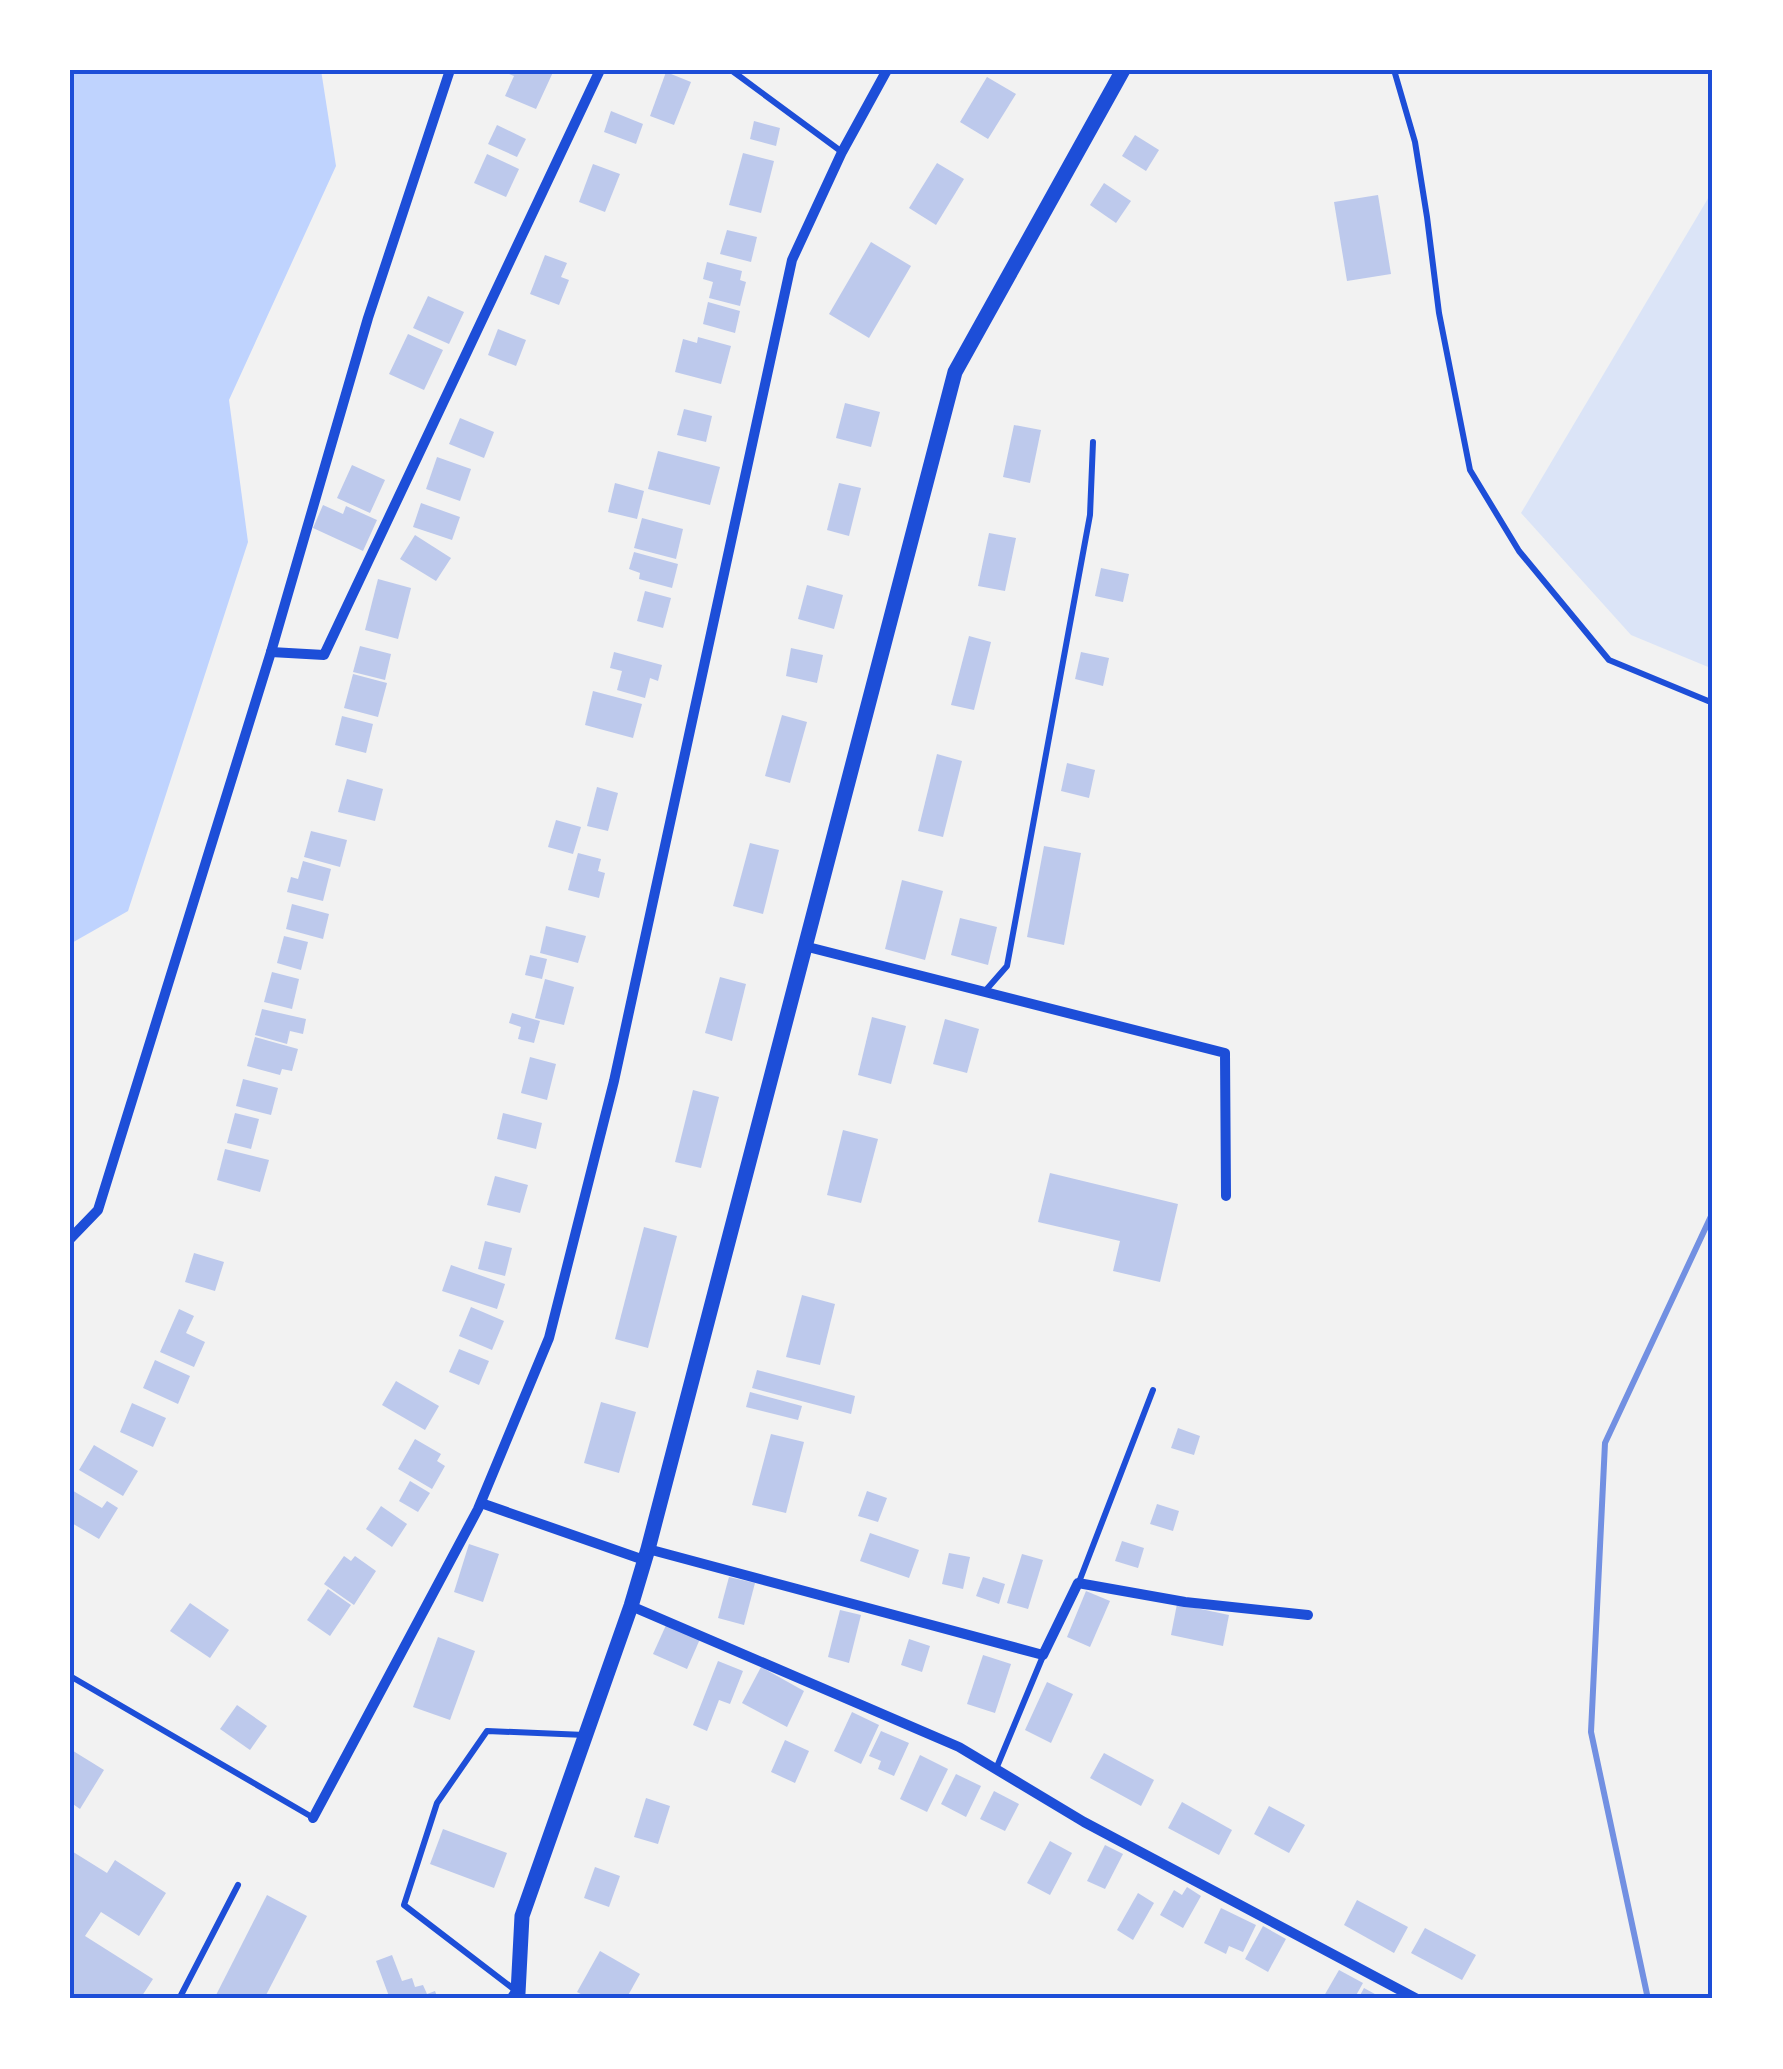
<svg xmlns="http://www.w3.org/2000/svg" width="1783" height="2069" viewBox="0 0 1783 2069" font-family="Barlow,sans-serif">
<rect width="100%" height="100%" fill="#f2f2f2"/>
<polygon fill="#dbe4f7" points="1713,190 1713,669 1631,635 1521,513"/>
<polygon fill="#bfd3fe" points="70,70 321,70 336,166 229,400 248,542 128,911 70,944"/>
<g fill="#bdc9ec">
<polygon points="510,70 554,70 536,109 505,96 514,76 509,74"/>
<polygon points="666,72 691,82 674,125 650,116"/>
<polygon points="987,77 1016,94 988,139 960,122"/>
<polygon points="611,111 643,124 636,144 604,132"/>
<polygon points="754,121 780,128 776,146 750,139"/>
<polygon points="497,125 526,139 517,157 488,144"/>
<polygon points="1135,135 1159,150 1146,171 1122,156"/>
<polygon points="743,153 774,161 761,213 729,205"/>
<polygon points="487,154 519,169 506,197 474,183"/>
<polygon points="937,163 964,179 936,225 909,208"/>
<polygon points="593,164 620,174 605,212 579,202"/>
<polygon points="1104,183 1131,201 1116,223 1090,205"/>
<polygon points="1378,195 1391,274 1347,281 1334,202"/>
<polygon points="727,230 757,237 751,262 720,254"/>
<polygon points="871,242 911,266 869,338 829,314"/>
<polygon points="545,255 567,263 561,277 569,280 559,305 530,294"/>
<polygon points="707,262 742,271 740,280 746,282 740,306 709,298 713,282 703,279"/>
<polygon points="428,296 464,312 449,344 413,328"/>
<polygon points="708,302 740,311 735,333 703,324"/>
<polygon points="498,329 526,340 516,366 488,355"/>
<polygon points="408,334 443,350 424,390 389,374"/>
<polygon points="698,337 731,346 721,384 675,372 683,339 697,343"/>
<polygon points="845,403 880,412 871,447 836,438"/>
<polygon points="684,409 712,416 706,442 677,435"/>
<polygon points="460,418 494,432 484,458 449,444"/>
<polygon points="1014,425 1041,430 1030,483 1003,477"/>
<polygon points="658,451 720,467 710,505 648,489"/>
<polygon points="437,457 471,469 460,501 426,489"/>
<polygon points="352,465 385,480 370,513 337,498"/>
<polygon points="615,483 644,491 637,519 608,512"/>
<polygon points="839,483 861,488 849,536 827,530"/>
<polygon points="421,503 460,517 452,540 413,527"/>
<polygon points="323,505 343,514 346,506 377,520 363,551 313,528"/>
<polygon points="642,518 683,529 676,559 634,548"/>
<polygon points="989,533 1016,538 1005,591 978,586"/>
<polygon points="415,535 451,558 436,581 400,559"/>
<polygon points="634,552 678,564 672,588 639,579 640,573 629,569"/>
<polygon points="1101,568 1129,574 1123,602 1095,596"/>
<polygon points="378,579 411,588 398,639 365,630"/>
<polygon points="807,585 843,595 834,629 798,619"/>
<polygon points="645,591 671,598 663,628 637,621"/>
<polygon points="969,636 991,642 974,710 951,705"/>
<polygon points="360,646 391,654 385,680 353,672"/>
<polygon points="791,648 823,655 817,683 786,676"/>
<polygon points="614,652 662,665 658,681 650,678 645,698 617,690 622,671 610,668"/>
<polygon points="1081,652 1109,658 1103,686 1075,679"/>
<polygon points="353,674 387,683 378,717 344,708"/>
<polygon points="593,691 642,704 633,738 585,725"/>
<polygon points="782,715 807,722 790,783 765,776"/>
<polygon points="342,716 373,724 366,753 335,745"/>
<polygon points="937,754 962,761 943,837 918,831"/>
<polygon points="1067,763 1095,770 1089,798 1061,791"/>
<polygon points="347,779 383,789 375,821 338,812"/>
<polygon points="597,787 618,793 608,831 587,826"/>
<polygon points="556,820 581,827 573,854 548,847"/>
<polygon points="311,831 347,840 340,867 304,857"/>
<polygon points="750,843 779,850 763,914 733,906"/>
<polygon points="1044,846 1081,853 1064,945 1027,937"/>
<polygon points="578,853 601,859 598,871 605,873 599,898 568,890"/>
<polygon points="303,861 331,869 323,901 287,892 291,877 298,879"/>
<polygon points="902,880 943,891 925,960 885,949"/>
<polygon points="292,904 329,914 323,939 286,929"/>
<polygon points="960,918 997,927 988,965 951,955"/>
<polygon points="546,926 586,936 578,963 540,953"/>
<polygon points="284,936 308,942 301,970 277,963"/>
<polygon points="530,955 547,959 542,979 525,975"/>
<polygon points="272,972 299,979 292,1009 264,1002"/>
<polygon points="720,977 746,984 732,1041 705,1033"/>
<polygon points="545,979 574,987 564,1025 535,1018"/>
<polygon points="262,1009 306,1019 303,1034 290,1031 287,1044 255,1035"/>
<polygon points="512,1013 540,1021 534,1043 518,1039 521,1027 509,1023"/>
<polygon points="872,1017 906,1026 891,1084 858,1075"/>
<polygon points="945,1019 979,1029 967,1073 933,1064"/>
<polygon points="255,1037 298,1049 292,1071 282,1069 280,1075 247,1066"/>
<polygon points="530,1057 556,1064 547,1100 521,1093"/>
<polygon points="243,1079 278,1088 271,1115 236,1106"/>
<polygon points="693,1090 719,1097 701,1168 675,1162"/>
<polygon points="235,1113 259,1119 251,1149 227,1143"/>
<polygon points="503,1113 542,1123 536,1149 497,1139"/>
<polygon points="843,1130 878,1139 861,1203 827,1195"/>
<polygon points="225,1149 269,1160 260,1192 217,1180"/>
<polygon points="1050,1173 1178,1204 1160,1282 1113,1271 1120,1241 1038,1222"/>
<polygon points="495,1176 528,1185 520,1213 487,1205"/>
<polygon points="644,1227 677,1236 648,1348 615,1339"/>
<polygon points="485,1241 512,1248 505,1276 478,1269"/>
<polygon points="194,1253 224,1262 215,1291 185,1282"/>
<polygon points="451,1265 505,1284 497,1309 442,1291"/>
<polygon points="802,1295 835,1304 820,1365 786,1357"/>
<polygon points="471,1307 504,1321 492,1350 459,1336"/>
<polygon points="179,1309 194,1316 186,1333 205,1342 194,1367 160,1352"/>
<polygon points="459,1349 489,1361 479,1385 449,1372"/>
<polygon points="155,1360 190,1376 178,1404 143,1388"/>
<polygon points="757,1370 855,1396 851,1414 752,1388"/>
<polygon points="396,1381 439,1406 425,1430 382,1405"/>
<polygon points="750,1392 802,1406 798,1420 746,1407"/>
<polygon points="601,1402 636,1412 619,1473 584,1463"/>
<polygon points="132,1403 166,1418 153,1447 120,1432"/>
<polygon points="1178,1428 1200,1436 1194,1455 1171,1448"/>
<polygon points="771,1434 804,1442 786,1513 752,1505"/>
<polygon points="415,1439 441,1454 437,1461 445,1466 432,1489 398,1469"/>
<polygon points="94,1445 138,1471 123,1496 79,1470"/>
<polygon points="410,1481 430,1493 418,1512 399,1501"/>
<polygon points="70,1489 102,1508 107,1501 118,1508 99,1539 70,1522"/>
<polygon points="867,1491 887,1498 878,1522 858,1516"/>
<polygon points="1157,1504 1179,1511 1173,1531 1150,1524"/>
<polygon points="381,1506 407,1524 392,1547 366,1529"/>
<polygon points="870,1533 919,1550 909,1578 860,1561"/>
<polygon points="1122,1541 1144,1548 1138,1568 1115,1561"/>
<polygon points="469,1544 499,1554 483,1602 454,1592"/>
<polygon points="949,1553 970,1557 963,1589 942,1584"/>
<polygon points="1022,1554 1043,1560 1028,1609 1007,1603"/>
<polygon points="344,1556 351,1561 355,1556 376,1571 354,1605 324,1584"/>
<polygon points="729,1577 755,1583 744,1625 718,1618"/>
<polygon points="983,1577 1005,1584 999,1604 976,1596"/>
<polygon points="328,1589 351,1605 330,1636 307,1620"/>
<polygon points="1086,1591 1110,1601 1090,1647 1067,1637"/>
<polygon points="190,1603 229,1630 210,1658 170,1631"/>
<polygon points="1177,1604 1229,1615 1223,1646 1171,1635"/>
<polygon points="840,1610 861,1615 849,1663 828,1657"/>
<polygon points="667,1623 700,1639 687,1669 653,1654"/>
<polygon points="438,1637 475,1651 450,1720 413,1707"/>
<polygon points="909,1639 930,1646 922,1672 901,1665"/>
<polygon points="983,1655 1011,1664 995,1713 967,1704"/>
<polygon points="718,1661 743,1671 730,1704 719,1700 707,1731 693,1725"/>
<polygon points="761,1667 804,1691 787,1727 742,1703"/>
<polygon points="1047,1682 1073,1694 1051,1743 1025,1730"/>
<polygon points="237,1705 267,1726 250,1750 220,1729"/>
<polygon points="852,1712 879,1725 861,1764 834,1751"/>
<polygon points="881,1731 909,1743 894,1776 878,1769 881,1761 869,1756"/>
<polygon points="785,1740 809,1751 795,1783 771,1772"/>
<polygon points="70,1749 104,1770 80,1809 70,1802"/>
<polygon points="1104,1753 1154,1780 1141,1806 1090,1778"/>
<polygon points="920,1755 948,1769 927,1812 900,1799"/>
<polygon points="956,1774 981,1786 966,1817 941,1804"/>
<polygon points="994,1791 1019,1804 1005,1831 980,1819"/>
<polygon points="646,1798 670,1806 658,1844 634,1837"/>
<polygon points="1182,1802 1232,1830 1219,1855 1168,1828"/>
<polygon points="1269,1806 1305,1825 1289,1853 1254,1834"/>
<polygon points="443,1829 507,1853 494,1888 430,1864"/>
<polygon points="1050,1841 1072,1853 1050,1895 1027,1883"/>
<polygon points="1105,1845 1123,1854 1105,1889 1087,1881"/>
<polygon points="70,1850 107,1873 115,1860 166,1893 139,1936 101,1912 85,1936 153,1979 140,1999 70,1999"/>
<polygon points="595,1867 620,1876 609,1907 584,1898"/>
<polygon points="1187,1887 1201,1896 1183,1928 1160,1915 1174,1890 1182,1895"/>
<polygon points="1138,1893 1154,1903 1133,1940 1117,1930"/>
<polygon points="267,1895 307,1916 264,1999 214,1999"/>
<polygon points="1357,1900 1408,1927 1394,1953 1344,1925"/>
<polygon points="1221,1908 1256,1925 1243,1952 1229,1946 1226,1954 1204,1943"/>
<polygon points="1263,1926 1286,1939 1268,1972 1245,1959"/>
<polygon points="1425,1928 1476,1955 1462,1980 1411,1953"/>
<polygon points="600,1951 640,1974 626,1999 590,1999 577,1992"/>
<polygon points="392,1955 402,1981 412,1978 415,1987 423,1985 427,1994 435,1991 438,1999 390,1999 376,1961"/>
<polygon points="1339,1970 1363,1983 1354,1999 1329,1999 1324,1996"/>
<polygon points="1364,1988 1384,1999 1358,1999"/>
</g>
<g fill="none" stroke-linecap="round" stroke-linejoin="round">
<g stroke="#1d4ed8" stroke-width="6">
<polyline points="731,70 842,152"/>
<polyline points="1394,70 1415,142 1427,217 1439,313 1470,470 1519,551 1609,660 1713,703"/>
<polyline points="986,990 1007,966 1090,515 1093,442"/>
<polyline points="1079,1582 1153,1390"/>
<polyline points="70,1676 312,1817"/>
<polyline points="996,1769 1043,1656"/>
<polyline points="515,1990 404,1905 437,1803 487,1731 585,1735"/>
<polyline points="179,1999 238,1885"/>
</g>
<g stroke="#1d4ed8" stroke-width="10">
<polyline points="271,652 368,318 450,70"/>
<polyline points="804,946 1225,1053 1226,1196"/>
<polyline points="70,1239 98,1210 271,652 324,655 600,70"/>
<polyline points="481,1503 644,1560"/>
<polyline points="648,1549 1043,1655 1078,1583 1185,1602 1308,1615"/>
<polyline points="631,1606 959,1747 1084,1822 1417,1999"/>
<polyline points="313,1818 478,1509 549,1338 614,1081 792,260 842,152 887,70"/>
</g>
<polyline stroke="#1d4ed8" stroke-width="15" points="514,1999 518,1993 522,1916 631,1606 648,1549 955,372 1123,70"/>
<polyline stroke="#7290e2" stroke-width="6" points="1648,1999 1591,1732 1605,1443 1713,1212"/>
</g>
<rect width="1783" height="2069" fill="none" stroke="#ffffff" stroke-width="145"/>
<rect x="72" y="72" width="1638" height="1924" fill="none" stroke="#1d4ed8" stroke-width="4"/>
</svg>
